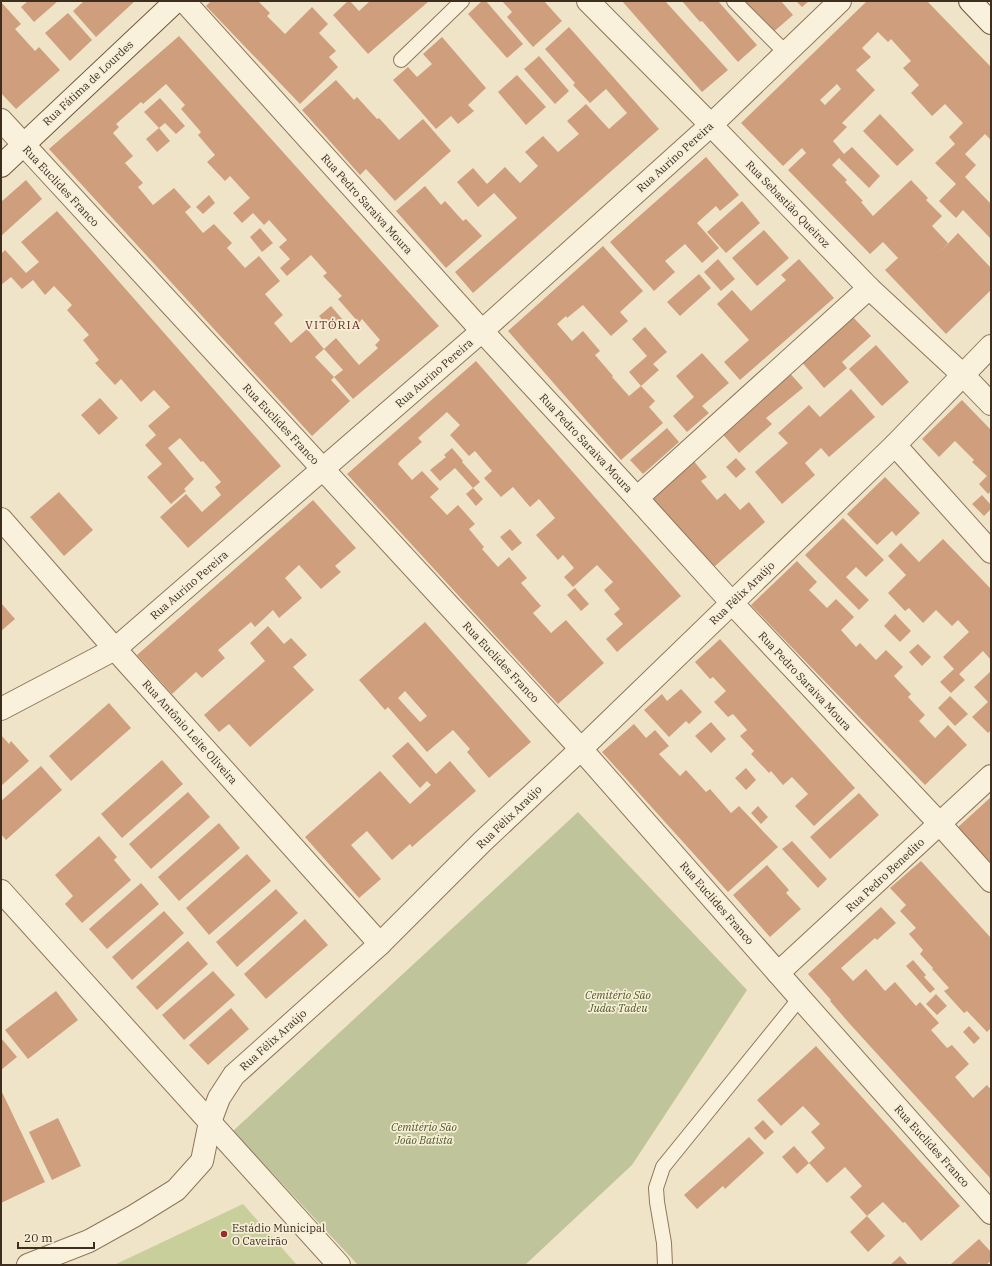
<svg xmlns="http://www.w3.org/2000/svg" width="992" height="1266" viewBox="0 0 992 1266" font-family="'IBM Plex Serif',serif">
<rect width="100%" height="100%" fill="#f0e4c8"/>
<polygon fill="#c9cf9b" points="243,1204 297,1265 114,1265"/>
<polygon fill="#bfc49a" points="578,812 747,990 632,1165 525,1265 358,1265 233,1131"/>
<g fill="#cf9f7d" fill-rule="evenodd">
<polygon points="28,1 58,1 34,22 21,7"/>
<polygon points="84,1 135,1 96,37 73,11"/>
<polygon points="211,1 258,1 270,13 267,16 285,34 312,7 328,24 319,33 336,51 329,57 338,67 300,104 206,6"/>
<polygon points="348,1 350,1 359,11 370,1 429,1 368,54 333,15"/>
<polygon points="482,1 486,1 523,44 507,58 468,14"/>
<polygon points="502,1 544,1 562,21 533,47 507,17 512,12"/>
<polygon points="622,1 665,1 728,70 702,92"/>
<polygon points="682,1 718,1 757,45 738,62 702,21 700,22"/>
<polygon points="742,1 781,1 793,15 771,34"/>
<polygon points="796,1 809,1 802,7"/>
<path d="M867,1H927L991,67V140L985,134L965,154L976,165L965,177L991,204V239L963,210L956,218L939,201L956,184L935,163L955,144L949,137L963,123L945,104L932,116L911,93L919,85L903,68L911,61L891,39L888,42L878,32L862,48L871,57L856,70L875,90L842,123L847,127L833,141L844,154L852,147L880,176L869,188L839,158L832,165L847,180L845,182L863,201L861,202L873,216L911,180L928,198L926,200L942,216L932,226L948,243L941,251L958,233L991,268V290L946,334L885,270L898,258L883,242L870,254L788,170L806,153L802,148L783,166L741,123ZM837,84L841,89L825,105L820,100Z"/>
<polygon points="1,2 21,24 15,29 35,51 39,47 60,70 16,109 1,93"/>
<polygon points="68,13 92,40 70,61 45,33"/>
<polygon points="569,27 659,129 473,293 455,272 517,218 494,193 478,207 457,182 473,168 487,184 505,167 520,183 538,166 525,152 543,136 558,152 579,134 567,121 586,104 609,129 627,113 606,89 590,103 573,85 575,83 545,49"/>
<polygon points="179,36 439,326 353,399 334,377 343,370 324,349 336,338 359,365 378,348 375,345 380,340 362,319 359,323 338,299 342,296 323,276 327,273 311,255 287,276 280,268 290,259 279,247 287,240 269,220 264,225 253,213 242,223 233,213 250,198 230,176 225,181 207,162 215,155 198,135 201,132 181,109 185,105 166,84 143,104 141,102 116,124 119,127 113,133 133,156 125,163 143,183 138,187 153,205 174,188 191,207 185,212 203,233 214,224 232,243 227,248 245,268 259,256 280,281 265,294 283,315 274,323 291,343 307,329 324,349 315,357 334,377 331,380 350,401 312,436 49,149"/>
<polygon points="442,37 486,88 468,105 474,111 458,124 451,116 436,129 393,80 408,67 417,77 432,64 423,54"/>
<polygon points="539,56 569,91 555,104 524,69"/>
<polygon points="517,75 546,107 526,125 498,92"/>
<polygon points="336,80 354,100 357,97 377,119 379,118 399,140 423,119 451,151 395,201 366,169 360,175 302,110"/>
<polygon points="160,98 185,126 176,134 165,123 159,128 144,112"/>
<polygon points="880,114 914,150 897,166 863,131"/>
<polygon points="159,128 170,141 157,152 146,139"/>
<polygon points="706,157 739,195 720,211 716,206 697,223 719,248 702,263 685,244 665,261 675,272 654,291 610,242"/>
<polygon points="26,180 42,199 1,236 1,202"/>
<polygon points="425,186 441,205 445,201 463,221 466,219 482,236 446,268 396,211"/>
<polygon points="209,195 215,203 203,214 196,207"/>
<polygon points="742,201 760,223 726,253 707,232"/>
<polygon points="57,211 281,466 188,548 160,517 186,494 202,512 221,495 215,487 221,482 203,461 201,462 180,438 168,448 194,479 184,489 186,491 171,504 147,477 162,464 145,445 156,435 148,426 170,407 154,390 141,402 121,379 115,385 95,363 99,360 83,340 89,335 67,310 72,305 54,286 45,295 33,280 22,289 11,277 1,285 1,254 5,250 26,273 39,262 21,242"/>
<polygon points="260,228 273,243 262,252 250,237"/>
<polygon points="764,230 789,258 757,286 732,258"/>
<polygon points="603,246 643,291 620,312 628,321 611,336 583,305 567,318 566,316 557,324 572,341 583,331 600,351 595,355 613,376 612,377 629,396 641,386 655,401 649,407 663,423 621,460 508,331"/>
<polygon points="718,259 735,279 721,291 704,272"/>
<polygon points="799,259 834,298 740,380 724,362 749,340 717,304 732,290 751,311 786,280 781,275"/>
<polygon points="699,274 711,288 680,316 667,302"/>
<polygon points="331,306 343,320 331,331 319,316"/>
<polygon points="852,316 871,336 842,362 847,368 824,388 801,361"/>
<polygon points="645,327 667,352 653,364 659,370 641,386 629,372 647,356 632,339"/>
<polygon points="876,345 909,382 882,406 849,369"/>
<polygon points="702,353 729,383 702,406 709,413 687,432 673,416 694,397 676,376"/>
<polygon points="476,361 681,596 617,652 606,639 623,624 614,614 620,609 604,590 613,582 597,565 573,587 564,577 574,568 563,555 558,560 536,535 555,518 539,499 530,507 513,487 501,497 484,478 492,471 475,451 469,456 450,435 460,425 447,412 418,438 422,442 400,461 398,464 412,480 422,471 439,489 430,497 447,515 458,505 475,524 469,529 484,547 482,549 498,567 509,557 527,578 521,583 541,606 533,613 551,633 566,620 604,663 558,704 347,474"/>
<polygon points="787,370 803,388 766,418 772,424 739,453 719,430"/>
<polygon points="851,389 875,417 829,457 821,448 805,463 815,475 782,504 755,472 788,443 778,433 809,405 820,417"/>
<polygon points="100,398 118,418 99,435 81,415"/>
<polygon points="962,400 991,430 991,491 988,494 979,484 987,476 972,462 974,460 955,441 939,457 922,439"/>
<polygon points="667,428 679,442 643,474 630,460"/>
<polygon points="452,448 463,461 462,462 480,482 473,488 455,468 440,481 430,470 446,457 444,455"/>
<polygon points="736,458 746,469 736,478 726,467"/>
<polygon points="692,459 707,477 701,481 717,500 725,493 740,510 749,502 765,522 714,567 650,496"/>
<polygon points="885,477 920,513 896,536 892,531 877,545 847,514"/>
<polygon points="473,488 483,499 476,506 466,494"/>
<polygon points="59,492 93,530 64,556 30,517"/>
<polygon points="982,495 991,505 991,509 984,516 972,504"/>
<polygon points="313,500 356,548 335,566 341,572 321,589 299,565 285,578 302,598 279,618 273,610 255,627 251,622 218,650 225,658 202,678 196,672 172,694 137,655"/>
<polygon points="843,518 884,560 866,577 856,567 846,577 869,600 859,610 805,555"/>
<polygon points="510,529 522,543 512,551 500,537"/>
<polygon points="943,539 991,589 991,660 983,651 959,674 965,680 951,693 940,682 954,669 943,657 969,632 958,620 952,626 936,610 923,623 909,608 905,611 888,593 906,575 888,556 901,543 919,562"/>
<polygon points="797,561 817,582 809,590 827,608 836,599 854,617 841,630 856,647 860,643 876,660 886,650 903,667 894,676 911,694 908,697 925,715 919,721 935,738 948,725 967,745 925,785 751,605"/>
<polygon points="575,588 589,604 581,611 567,595"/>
<polygon points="1,603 15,619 1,631"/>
<polygon points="895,614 911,631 900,642 884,626"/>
<path d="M425,622L531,742L489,778L467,752L470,749L453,730L427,752L388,707L385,710L359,680ZM405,691L427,716L420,722L398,698Z"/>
<polygon points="268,626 284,644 291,638 307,655 293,667 314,690 250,747 229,724 219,732 204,715 265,661 250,643"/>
<polygon points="720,639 855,788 814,826 795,806 808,794 792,777 783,785 771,771 769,773 751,754 754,751 740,736 747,730 733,714 728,717 714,702 726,691 713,677 710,679 695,662"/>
<polygon points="918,644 931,657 922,666 909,652"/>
<polygon points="991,671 991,730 988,733 972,717 988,702 974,687"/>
<polygon points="681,689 702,712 689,724 686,721 669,737 644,710 662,694 667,701"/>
<polygon points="950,696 968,714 955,726 938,708"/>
<polygon points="109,703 131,728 71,781 49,756"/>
<polygon points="711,722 726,739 711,753 695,736"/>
<polygon points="634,724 646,738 655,730 669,746 659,754 680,776 686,770 706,792 710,789 731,813 739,806 778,847 728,892 602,752"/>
<polygon points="1,735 9,744 11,741 29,761 1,786"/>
<polygon points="408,742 436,774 450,761 476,791 412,847 410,844 392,860 367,831 351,845 381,879 359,898 305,837 380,771 410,804 431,785 427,781 420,788 392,756"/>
<polygon points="162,760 183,784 122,838 101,814"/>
<polygon points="41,766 62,790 6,840 1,834 1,801"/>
<polygon points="746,768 756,780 746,790 735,778"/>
<polygon points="188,792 210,817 151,869 129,844"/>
<polygon points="859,793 879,815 830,859 810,837"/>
<polygon points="991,797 991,866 957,828"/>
<polygon points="758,806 768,817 761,824 751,813"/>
<polygon points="219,823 240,848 179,901 158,877"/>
<polygon points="99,836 117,857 114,860 131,880 82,923 65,904 73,896 55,875"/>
<polygon points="792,841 827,879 818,888 782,849"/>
<polygon points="247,854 271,881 209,935 186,908"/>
<polygon points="921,861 991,938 991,1028 987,1032 967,1011 964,1013 944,991 949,988 932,969 933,968 920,954 923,950 909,934 916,928 900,911 906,905 890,888"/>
<polygon points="767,865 789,890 786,893 801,909 770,937 733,895"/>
<polygon points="141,883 159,904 107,949 89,929"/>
<polygon points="276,889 298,913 237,967 216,942"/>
<polygon points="881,907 896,923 877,940 875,938 841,968 853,981 866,969 885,991 895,982 916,1006 920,1002 939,1023 931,1030 947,1048 952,1045 969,1064 955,1077 973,1098 987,1085 991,1090 991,1179 849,1023 830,1001 831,1000 808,974"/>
<polygon points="164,911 184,933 132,980 112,957"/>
<polygon points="305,919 328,945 266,999 244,974"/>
<polygon points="188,941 208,964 157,1010 136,987"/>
<polygon points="913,960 926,975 924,977 935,989 930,993 906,966"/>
<polygon points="213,971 235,995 184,1040 162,1015"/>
<polygon points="56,991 78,1020 28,1059 5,1030"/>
<polygon points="936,994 947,1006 937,1015 926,1004"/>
<polygon points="231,1008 249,1029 208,1065 189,1045"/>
<polygon points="969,1026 980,1038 974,1044 963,1032"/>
<polygon points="1,1038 17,1057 1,1070"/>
<polygon points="816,1046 960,1206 921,1241 905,1222 903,1223 883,1202 867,1216 885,1236 868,1252 850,1232 867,1216 850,1197 862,1186 845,1167 827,1183 809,1163 825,1148 811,1132 820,1124 803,1106 781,1126 757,1100"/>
<polygon points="1,1090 45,1182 1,1203"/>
<polygon points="58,1118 81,1166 52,1180 29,1132"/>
<polygon points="763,1120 774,1132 765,1140 754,1128"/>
<polygon points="749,1137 764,1153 725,1189 723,1186 697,1209 684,1195"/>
<polygon points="794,1146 809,1163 797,1174 782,1157"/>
<polygon points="979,1239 991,1252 991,1261 986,1265 953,1265 951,1264"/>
<polygon points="900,1256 908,1265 890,1265"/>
</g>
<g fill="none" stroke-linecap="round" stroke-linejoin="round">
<defs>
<g id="lane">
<polyline points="734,1 786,53"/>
<polyline points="401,60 462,1"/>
<polyline points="665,1265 664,1243 657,1202 656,1188 663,1167 800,998"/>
</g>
<g id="street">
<polyline points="184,1 482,331 637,498 732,603 940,824 991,881"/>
<polyline points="588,1 711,125 869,288 963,375 991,404"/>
<polyline points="1,120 581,749 800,998 991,1213"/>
<polyline points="895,445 991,552"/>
<polyline points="637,498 869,288"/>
<polyline points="1,519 115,649 380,944"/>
<polyline points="1,709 115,649 482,331 711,125 840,1"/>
<polyline points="1,891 339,1265"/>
<polyline points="778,973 991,776"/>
<polyline points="28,1265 89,1241 134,1216 176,1190 202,1161 210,1122 219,1098 234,1075 380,944 483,841 581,749 895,445 991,346"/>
</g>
<g id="secondary">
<polyline points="970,1 991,23"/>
<polyline points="1,166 176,1"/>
</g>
</defs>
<use href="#lane" stroke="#8d765c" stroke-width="16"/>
<use href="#street" stroke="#8d765c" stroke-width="24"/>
<use href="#secondary" stroke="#6f573f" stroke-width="24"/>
<use href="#lane" stroke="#faf1dc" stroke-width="14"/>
<use href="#street" stroke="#faf1dc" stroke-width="22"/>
<use href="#secondary" stroke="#faf1dc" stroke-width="22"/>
</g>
<circle fill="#9e2a2b" stroke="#f7eed8" stroke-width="1.5" cx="224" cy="1234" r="4"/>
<g text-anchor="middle" stroke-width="3.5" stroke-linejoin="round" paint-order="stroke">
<g font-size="11" fill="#3d2e20" stroke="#f7eed8">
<text transform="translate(88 83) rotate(-43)" y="4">Rua Fátima de Lourdes</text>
<text transform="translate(675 157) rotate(-42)" y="4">Rua Aurino Pereira</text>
<text transform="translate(61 186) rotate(47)" y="4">Rua Euclides Franco</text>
<text transform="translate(367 204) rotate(48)" y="4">Rua Pedro Saraiva Moura</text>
<text transform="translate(788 204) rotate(46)" y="4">Rua Sebastião Queiroz</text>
<text transform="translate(434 373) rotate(-41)" y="4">Rua Aurino Pereira</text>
<text transform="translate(281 424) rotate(47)" y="4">Rua Euclides Franco</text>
<text transform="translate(586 443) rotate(47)" y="4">Rua Pedro Saraiva Moura</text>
<text transform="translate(189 585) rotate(-41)" y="4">Rua Aurino Pereira</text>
<text transform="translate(742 593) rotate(-44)" y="4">Rua Félix Araújo</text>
<text transform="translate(501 662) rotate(47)" y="4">Rua Euclides Franco</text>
<text transform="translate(805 681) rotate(47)" y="4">Rua Pedro Saraiva Moura</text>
<text transform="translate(190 732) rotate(48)" y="4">Rua Antônio Leite Oliveira</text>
<text transform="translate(509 817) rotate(-44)" y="4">Rua Félix Araújo</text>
<text transform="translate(885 875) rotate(-43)" y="4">Rua Pedro Benedito</text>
<text transform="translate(717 903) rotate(49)" y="4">Rua Euclides Franco</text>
<text transform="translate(273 1040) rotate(-42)" y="4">Rua Félix Araújo</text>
<text transform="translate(932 1146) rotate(48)" y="4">Rua Euclides Franco</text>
</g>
<g font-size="11" font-style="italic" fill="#4d5a26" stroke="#f7eed8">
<text x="618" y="999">Cemitério São<tspan x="618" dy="13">Judas Tadeu</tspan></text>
<text x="424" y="1131">Cemitério São<tspan x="424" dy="13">João Batista</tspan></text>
</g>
<g font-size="11" fill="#3d2e20" stroke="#f7eed8" text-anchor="start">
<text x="232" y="1232">Estádio Municipal<tspan x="232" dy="13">O Caveirão</tspan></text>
</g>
<g font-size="12" letter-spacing="1" fill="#6b2e1e" stroke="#f7eed8">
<text x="333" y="329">VITÓRIA</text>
</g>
</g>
<rect width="992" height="1266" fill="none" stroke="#3d2e20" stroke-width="4"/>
<path d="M18 1242v6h76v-6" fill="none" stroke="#3d2e20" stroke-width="2"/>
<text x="24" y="1242" font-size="12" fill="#3d2e20" stroke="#f7eed8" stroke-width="3" paint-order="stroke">20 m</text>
</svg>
